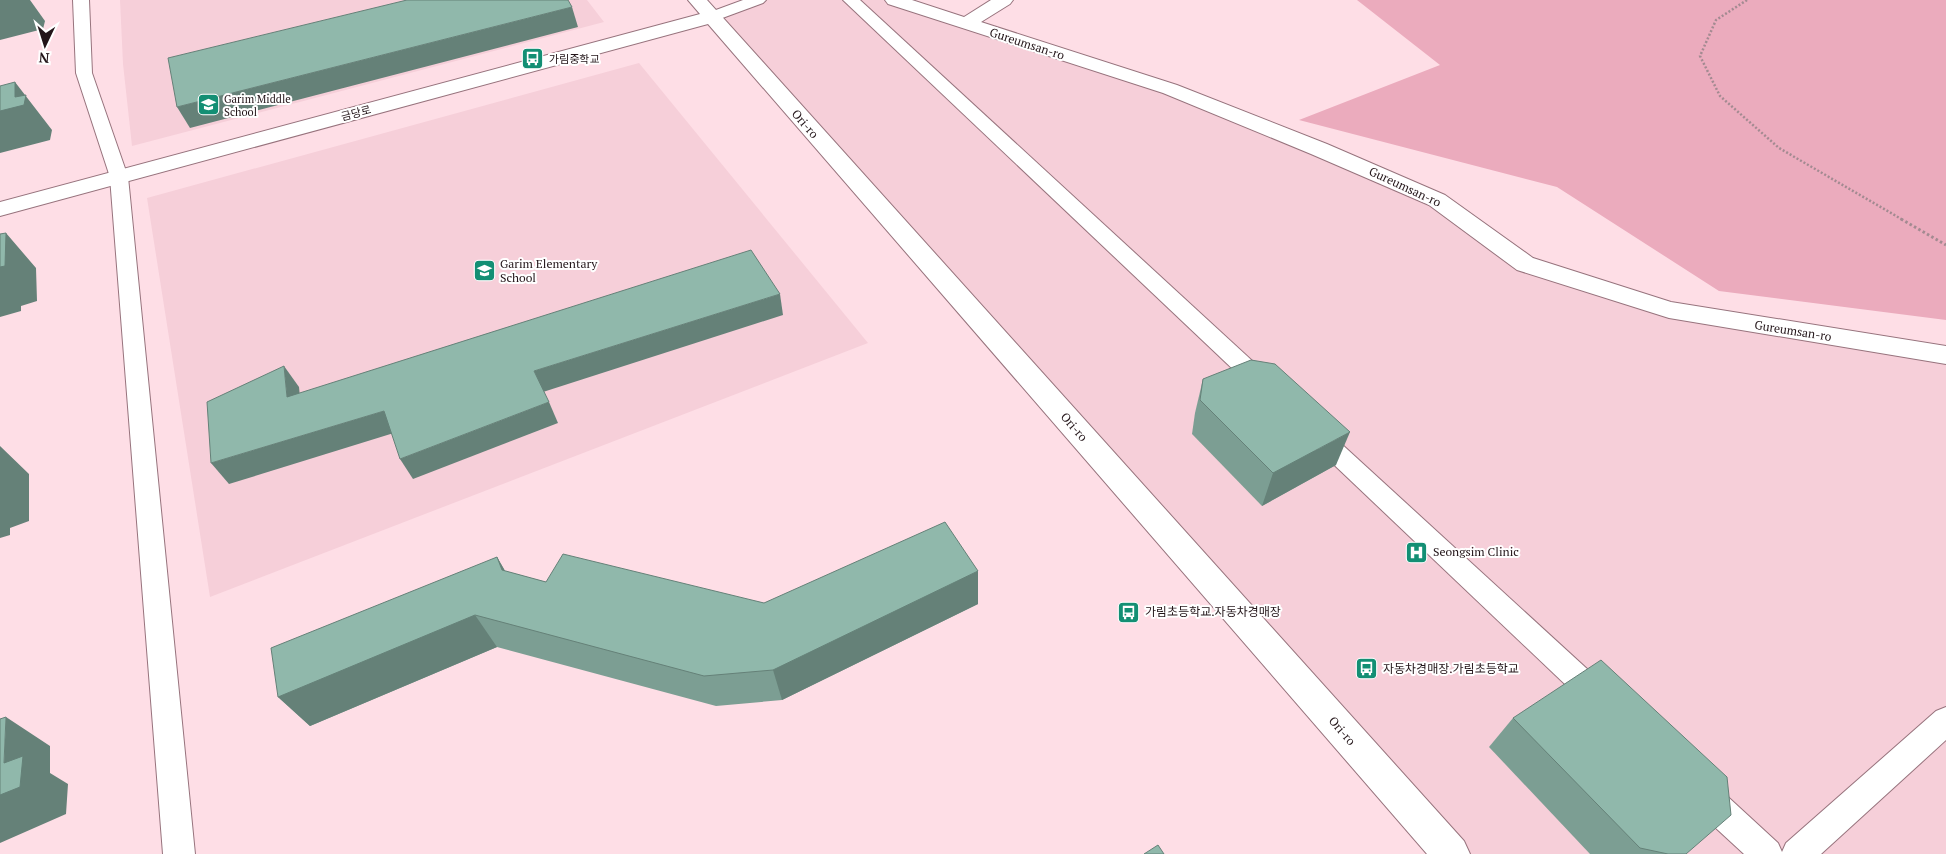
<svg xmlns="http://www.w3.org/2000/svg" width="1946" height="854" viewBox="0 0 1946 854" font-family="'PT Serif','Noto Sans KR',serif">
<rect width="100%" height="100%" fill="#fedee6"/>
<g fill="#f6cfd9">
<polygon points="120,0 587,0 604,22 132,146 123,64"/>
<polygon points="758,0 902,0 1170,89 1437,200 1525,264 1669,310 1946,358 1946,854 1451,854 711,17"/>
<polygon points="639,63 868,343 210,597 147,198"/>
</g>
<polygon fill="#ebabbd" points="1357,0 1946,0 1946,320 1719,291 1557,187 1299,120 1440,65"/>
<g fill="none" stroke-linecap="round" stroke-linejoin="round">
<defs>
<g id="lane">
<polygon points="73,0 89,0 92,73 128,177 195,854 163,854 110,177 76,73"/>
<polygon points="743,0 766,0 763,3 717,20 705,20 703,17 705,14"/>
<polygon points="843,0 860,0 1273,380 1276,386 1273,392 1265,394 1257,392"/>
<polygon points="1316,425 1324,428 1609,689 1613,698 1609,707 1599,711 1589,707 1308,440 1304,434 1308,428"/>
<polygon points="1946,707 1946,740 1821,854 1744,854 1693,807 1689,796 1693,785 1704,781 1715,785 1778,843 1782,852 1786,843 1936,711"/>
</g>
<polygon id="street" points="885,0 912,0 964,17 991,0 1013,0 1010,4 981,22 1177,85 1327,144 1445,195 1533,258 1671,302 1946,346 1946,364 1669,318 1517,270 1429,205 1311,154 1163,93 888,4"/>
<polygon id="secondary" points="688,0 707,0 1464,841 1470,854 1427,854 708,24 0,216 0,202 700,14"/>
</defs>
<use href="#lane" stroke="#97737d" stroke-width="2"/>
<use href="#street" stroke="#97737d" stroke-width="2"/>
<use href="#secondary" stroke="#97737d" stroke-width="2"/>
<polyline stroke="#a38a91" stroke-width="2.5" stroke-dasharray="2 2" stroke-linecap="butt" points="1747,0 1716,20 1700,56 1720,96 1779,148 1903,220"/>
<polyline stroke="#a38a91" stroke-width="3" stroke-dasharray="2.5 2.5" stroke-linecap="butt" points="1901,219 1946,245"/>
<use href="#lane" fill="#fff" fill-rule="evenodd"/>
<use href="#street" fill="#fff" fill-rule="evenodd"/>
<use href="#secondary" fill="#fff" fill-rule="evenodd"/>
</g>
<g fill="#7c9e93">
<polygon points="1203,379 1336,465 1262,506 1192,434 1195,413"/>
<polygon points="497,557 505,571 546,582 764,603 978,571 978,604 782,700 716,706 497,647 310,726 278,697"/>
<polygon points="1513,718 1686,854 1590,854 1489,747"/>
</g>
<g fill="#658178">
<polygon points="0,0 30,0 45,21 43,29 0,40"/>
<polygon points="572,7 578,27 190,128 177,107"/>
<polygon points="15,82 52,130 50,140 0,153 0,111 15,97"/>
<polygon points="6,233 36,268 37,301 21,306 21,311 0,317 0,267"/>
<polygon points="780,294 783,315 543,392 534,371"/>
<polygon points="284,366 299,387 302,418 287,397"/>
<polygon points="549,402 558,423 413,479 400,459"/>
<polygon points="384,411 397,432 229,484 211,463"/>
<polygon points="1350,432 1336,465 1262,506 1273,473"/>
<polygon points="0,446 29,474 29,521 10,528 10,535 0,538"/>
<polygon points="497,557 516,590 502,570"/>
<polygon points="978,571 978,604 782,700 773,670"/>
<polygon points="475,615 497,647 310,726 278,697"/>
<polygon points="6,717 50,746 50,773 68,784 66,814 0,843 0,795 4,763"/>
</g>
<g fill="#90b8ab" stroke="#658178">
<polygon points="407,0 568,0 572,7 177,107 168,58"/>
<polygon points="15,82 15,97 26,95 24,105 0,111 0,86"/>
<polygon points="6,233 5,266 0,267 0,234"/>
<polygon points="751,250 780,294 534,371 549,402 400,459 384,411 211,463 207,402 284,366 287,397"/>
<polygon points="1251,360 1275,364 1350,432 1273,473 1200,400 1203,379"/>
<polygon points="945,522 978,571 773,670 704,676 475,615 278,697 271,648 497,557 502,570 546,582 563,554 764,603"/>
<polygon points="1601,660 1727,777 1731,815 1686,854 1668,854 1640,848 1513,718"/>
<polygon points="6,717 4,763 23,756 20,787 0,795 0,719"/>
<polygon points="1158,845 1164,854 1144,854"/>
</g>
<defs>
<symbol id="bus-square" viewBox="-11 -11 22 22"><rect x="-9" y="-9" width="18" height="18" rx="4" fill="#138f74" stroke="#fff"/><path d="M-5-6H5V4H4V6H2V4H-2V6H-4V4H-5ZM-3.5-4V0h7V-4ZM-3.5 1.2v1.5H-2V1.2ZM2 1.2v1.5H3.5V1.2Z" fill="#fff"/></symbol>
<symbol id="school-square" viewBox="-11 -11 22 22"><rect x="-9" y="-9" width="18" height="18" rx="4" fill="#138f74" stroke="#fff"/><path d="M0-5L7-2L0 1L-7-2ZM-4 1L0 2.5L4 1V4Q0 6-4 4Z" fill="#fff"/></symbol>
<symbol id="hospital-square" viewBox="-11 -11 22 22"><rect x="-9" y="-9" width="18" height="18" rx="4" fill="#138f74" stroke="#fff"/><path d="M-5-5h3v3.5h4V-5h3V5h-3V1.5h-4V5h-3Z" fill="#fff"/></symbol>
</defs>
<g fill-rule="evenodd">
<use href="#bus-square" x="520" y="46" width="25" height="25"/>
<use href="#school-square" x="196" y="92" width="25" height="25"/>
<use href="#school-square" x="472" y="258" width="25" height="25"/>
<use href="#hospital-square" x="1404" y="540" width="25" height="25"/>
<use href="#bus-square" x="1116" y="600" width="25" height="25"/>
<use href="#bus-square" x="1354" y="656" width="25" height="25"/>
</g>
<g text-anchor="middle" stroke-width="4" stroke-linejoin="round" paint-order="stroke">
<g font-size="11" fill="#231519" stroke="#fff" text-anchor="start">
<text x="549" y="63">가림중학교</text>
<text x="224" y="103">Garim Middle<tspan x="224" dy="13">School</tspan></text>
</g>
<g font-size="11" fill="#231519" stroke="#fff">
<text transform="translate(356 113) rotate(-15)" y="4">금당로</text>
</g>
<g font-size="12" fill="#231519" stroke="#fff">
<text transform="translate(1027 44) rotate(18)" y="4">Gureumsan-ro</text>
<text transform="translate(805 124) rotate(49)" y="4">Ori-ro</text>
<text transform="translate(1405 187) rotate(25)" y="4">Gureumsan-ro</text>
<text transform="translate(1793 331) rotate(9)" y="4">Gureumsan-ro</text>
<text transform="translate(1074 427) rotate(49)" y="4">Ori-ro</text>
<text transform="translate(1342 731) rotate(49)" y="4">Ori-ro</text>
</g>
<g font-size="12" fill="#231519" stroke="#fff" text-anchor="start">
<text x="500" y="268">Garim Elementary<tspan x="500" dy="14">School</tspan></text>
<text x="1433" y="556">Seongsim Clinic</text>
<text x="1145" y="616">가림초등학교.자동차경매장</text>
<text x="1383" y="673">자동차경매장.가림초등학교</text>
</g>
</g>
<g transform="translate(45 45) rotate(184)" stroke="#ffffff" stroke-width="4" paint-order="stroke">
<path d="M0-4L9 19L0 12L-9 19Z" fill="#231519"/>
<text y="-8" font-size="14" font-weight="bold" text-anchor="middle" fill="#231519">N</text>
</g>
</svg>
